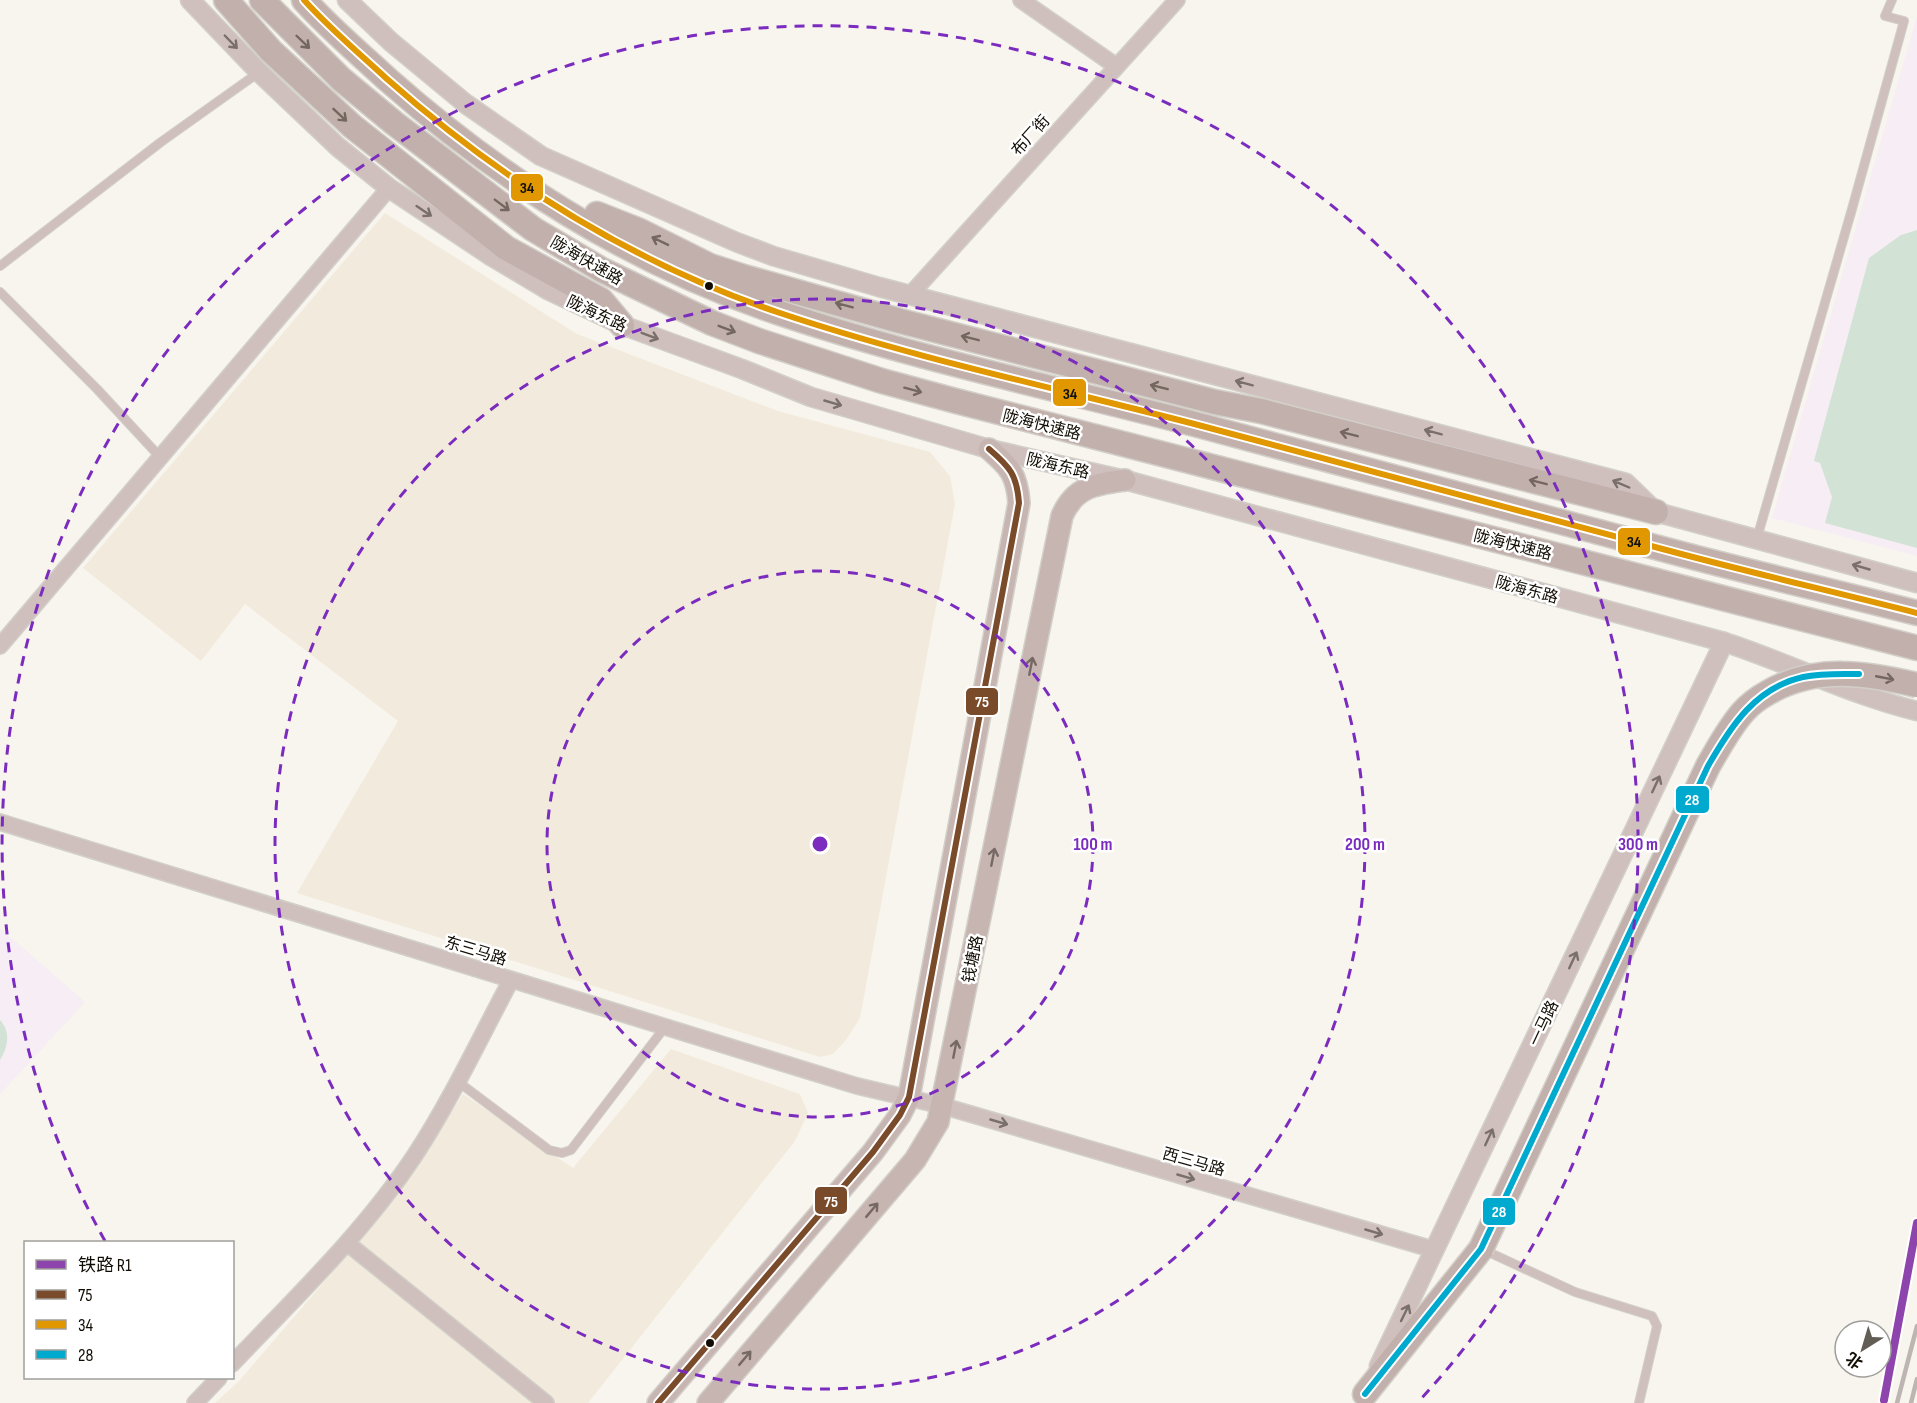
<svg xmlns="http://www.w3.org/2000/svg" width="1917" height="1403" viewBox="0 0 1917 1403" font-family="'Sofia Sans Condensed','Noto Sans SC',sans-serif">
<rect width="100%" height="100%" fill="#f8f5ee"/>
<g fill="#f2ebdd">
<polygon points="385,213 577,334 778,411 930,452 950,476 955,504 860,1018 846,1040 833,1054 820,1057 297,893 398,721 245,604 201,661 83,568"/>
<polygon points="671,1049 800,1094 808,1113 795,1141 588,1403 215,1403 239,1381 373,1225 401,1190 463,1094 573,1168"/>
</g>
<g fill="#f6edf5">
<polygon points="1917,16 1917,556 1772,518"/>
<polygon points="0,928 85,1002 0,1094"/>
</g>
<g fill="#d2e3d5">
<polygon points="1917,230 1917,548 1825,523 1832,497 1820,463 1814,461 1869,258 1901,235"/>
<path d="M0,1020C11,1032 8,1047 0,1060Z"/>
</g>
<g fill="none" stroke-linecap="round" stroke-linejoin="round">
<defs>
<g id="service">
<polyline points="0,266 161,142 258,73"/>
<polyline points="0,292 97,389 160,457"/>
<polyline points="1757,538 1852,209 1904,21 1885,16 1892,0"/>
<polyline points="457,1081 549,1150 562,1153 571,1150 665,1027"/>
<polyline points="1484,1250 1575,1292 1652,1316 1657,1326 1639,1403"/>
</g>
<g id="minor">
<polyline points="1021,0 1116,66"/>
<polyline points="910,295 1177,0"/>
<polyline points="0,646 389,188"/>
<polyline points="0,822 857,1086 943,1106 1435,1250"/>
<polyline points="347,1243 546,1403"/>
<path d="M232,1364C296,1297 364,1232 415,1155C451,1100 480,1038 511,980"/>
<polyline points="195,1403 219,1378"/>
</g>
<g id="tertiary">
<path d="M190,0L259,72L338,147L389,188L491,256L548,290L622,325L742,369L811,397L989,449L1125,480L1724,642C1789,663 1850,695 1917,711"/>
<polyline points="347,0 391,42 466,104 541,156 736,242 773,256 879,287 1626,483 1656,512 1917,583"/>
<polyline points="1379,1366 1724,642"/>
</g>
<g id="secondary">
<path d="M658,1403L873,1152L900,1115L909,1097L1019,503C1017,475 1010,467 989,449"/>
<path d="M708,1403L915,1160L938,1122L1062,516C1075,486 1096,484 1125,480"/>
</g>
<g id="trunk">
<polyline points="226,0 271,51 352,126 506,248 601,300 622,325"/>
<polyline points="262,0 341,79 394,123 533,229 602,270 712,323 759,341 882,381 956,401 1917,648"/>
<path d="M304,0C330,29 359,53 387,79C501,180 633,263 777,312C916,359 1061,389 1202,426C1358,468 1514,510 1670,551C1752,573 1835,592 1917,613"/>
<polyline points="597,214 640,231 710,266 744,277 900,321 1215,402 1261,411 1656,512"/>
<polyline points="1365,1394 1481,1249"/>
</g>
</defs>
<use href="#service" stroke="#d2cfc9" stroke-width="10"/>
<use href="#minor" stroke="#d2cfc9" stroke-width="18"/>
<use href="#tertiary" stroke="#d2cfc9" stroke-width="21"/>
<use href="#secondary" stroke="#d2cfc9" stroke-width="24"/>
<use href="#trunk" stroke="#d2cfc9" stroke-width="27"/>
<use href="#service" stroke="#cfc0be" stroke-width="8"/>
<use href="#minor" stroke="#cfc0be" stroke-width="15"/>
<use href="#tertiary" stroke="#cfc0be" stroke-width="18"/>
<use href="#secondary" stroke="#c7b5b2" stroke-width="21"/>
<use href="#trunk" stroke="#c2b0ac" stroke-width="24"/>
<g stroke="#bdb5b2" stroke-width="4.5">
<polyline points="1884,1400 1917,1223"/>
<polyline points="1897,1403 1917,1326"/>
<polyline points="1911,1403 1917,1379"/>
</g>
<defs>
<path id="trunk-bridge" d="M1481,1249L1708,766C1719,747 1729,728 1743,712C1750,704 1760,697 1769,692C1817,665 1866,673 1917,685"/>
</defs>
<use href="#trunk-bridge" stroke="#d2cfc9" stroke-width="27" stroke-linecap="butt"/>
<use href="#trunk-bridge" stroke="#c2b0ac" stroke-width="24"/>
<defs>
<path id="bus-1" d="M658,1403L873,1152L900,1115L909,1097L1019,503C1017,475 1010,467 989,449"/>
<path id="bus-2" d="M304,0C330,29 359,53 387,79C501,180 633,263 777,312C916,359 1061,389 1202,426C1358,468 1514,510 1670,551C1752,573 1835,592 1917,613"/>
<path id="bus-3" d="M1365,1394L1481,1249L1708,766C1731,726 1755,688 1803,677C1822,673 1840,674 1859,674"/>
</defs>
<use href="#bus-1" stroke="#fff" stroke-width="10"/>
<use href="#bus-2" stroke="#fff" stroke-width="10"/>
<use href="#bus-3" stroke="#fff" stroke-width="10"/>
<use href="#bus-1" stroke="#7a4b2a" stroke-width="6"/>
<use href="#bus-2" stroke="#e09700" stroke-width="6"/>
<use href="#bus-3" stroke="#00a9ce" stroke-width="6"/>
<defs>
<polyline id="rail-1" points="1884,1400 1917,1223"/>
</defs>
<use href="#rail-1" stroke="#fff" stroke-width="12"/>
<use href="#rail-1" stroke="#8e44ad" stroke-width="8"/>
</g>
<defs><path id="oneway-shaft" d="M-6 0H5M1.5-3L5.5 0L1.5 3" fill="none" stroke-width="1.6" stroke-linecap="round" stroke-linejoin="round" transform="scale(1.5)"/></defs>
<g stroke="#7a6f6a">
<use href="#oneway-shaft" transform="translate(231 42) rotate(46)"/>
<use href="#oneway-shaft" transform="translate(424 211) rotate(34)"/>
<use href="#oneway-shaft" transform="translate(650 336) rotate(21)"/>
<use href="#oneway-shaft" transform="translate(1244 383) rotate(-165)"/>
<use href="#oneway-shaft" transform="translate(833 403) rotate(16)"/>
<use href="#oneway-shaft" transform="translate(1433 432) rotate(-165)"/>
<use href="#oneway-shaft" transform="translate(1621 484) rotate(-157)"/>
<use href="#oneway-shaft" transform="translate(1861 567) rotate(-164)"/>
<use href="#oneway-shaft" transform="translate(1656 784) rotate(-65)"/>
<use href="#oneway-shaft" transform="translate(1573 960) rotate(-65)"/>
<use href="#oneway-shaft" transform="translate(999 1122) rotate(16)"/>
<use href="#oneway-shaft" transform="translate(1489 1137) rotate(-65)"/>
<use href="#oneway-shaft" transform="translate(1186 1177) rotate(16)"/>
<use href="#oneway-shaft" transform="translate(1374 1232) rotate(16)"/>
<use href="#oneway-shaft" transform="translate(1405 1313) rotate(-64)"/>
</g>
<g stroke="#736760">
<use href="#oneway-shaft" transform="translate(303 42) rotate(44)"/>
<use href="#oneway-shaft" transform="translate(340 115) rotate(43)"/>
<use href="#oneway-shaft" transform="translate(502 205) rotate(37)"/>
<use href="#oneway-shaft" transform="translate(660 241) rotate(-154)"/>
<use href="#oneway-shaft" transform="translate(844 305) rotate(-165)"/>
<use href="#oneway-shaft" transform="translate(727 329) rotate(21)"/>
<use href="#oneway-shaft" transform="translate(970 338) rotate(-166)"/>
<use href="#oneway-shaft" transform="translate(1159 387) rotate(-166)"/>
<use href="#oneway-shaft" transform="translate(913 390) rotate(15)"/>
<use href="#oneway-shaft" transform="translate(1349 434) rotate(-166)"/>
<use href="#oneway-shaft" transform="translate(1538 482) rotate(-166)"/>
<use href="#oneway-shaft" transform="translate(1885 678) rotate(11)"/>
</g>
<g stroke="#766964">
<use href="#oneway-shaft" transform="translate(1031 666) rotate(-79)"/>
<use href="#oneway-shaft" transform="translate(993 857) rotate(-79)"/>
<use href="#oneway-shaft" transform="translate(955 1049) rotate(-79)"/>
<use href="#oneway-shaft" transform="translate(872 1210) rotate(-50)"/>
<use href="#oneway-shaft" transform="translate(745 1358) rotate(-50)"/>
</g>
<g fill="none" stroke="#7b2cbf" stroke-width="3" stroke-dasharray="10 8">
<circle cx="820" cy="844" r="273"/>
<circle cx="820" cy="844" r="545"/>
<path d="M105 1241A818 818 0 1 1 1418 1402"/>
</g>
<g fill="#120d04" stroke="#fff" stroke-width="2">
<circle cx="709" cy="286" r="5"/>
<circle cx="710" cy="1343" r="5"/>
</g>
<g text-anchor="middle" stroke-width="5" stroke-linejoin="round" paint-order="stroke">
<g font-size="16" fill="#120d04" stroke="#fff">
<text transform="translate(1030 135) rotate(-48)" y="6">布厂街</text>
<text transform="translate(587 260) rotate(30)" y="6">陇海快速路</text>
<text transform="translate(597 313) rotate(25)" y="6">陇海东路</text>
<text transform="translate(1042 424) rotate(14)" y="6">陇海快速路</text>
<text transform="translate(1058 465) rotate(13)" y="6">陇海东路</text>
<text transform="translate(1513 544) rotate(14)" y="6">陇海快速路</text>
<text transform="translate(1527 589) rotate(15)" y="6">陇海东路</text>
<text transform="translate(476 950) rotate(17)" y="6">东三马路</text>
<text transform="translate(972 959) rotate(-79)" y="6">钱塘路</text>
<text transform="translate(1543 1023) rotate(-65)" y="6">一马路</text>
<text transform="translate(1194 1161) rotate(16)" y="6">西三马路</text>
</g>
</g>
<circle cx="820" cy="844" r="9" fill="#7b2cbf" stroke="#fff" stroke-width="3"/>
<g font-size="18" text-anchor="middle" font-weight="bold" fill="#7b2cbf" stroke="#fff" stroke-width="5" stroke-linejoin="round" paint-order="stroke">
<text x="1093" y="850">100 m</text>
<text x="1365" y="850">200 m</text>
<text x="1638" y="850">300 m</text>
</g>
<g stroke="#fff" stroke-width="2">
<rect x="510" y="173" width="34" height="29" rx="6" fill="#e09700"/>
<rect x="1052" y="378" width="35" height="29" rx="6" fill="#e09700"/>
<rect x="1617" y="527" width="34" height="29" rx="6" fill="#e09700"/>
<rect x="965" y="687" width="34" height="29" rx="6" fill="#7a4b2a"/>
<rect x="1675" y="785" width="35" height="29" rx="6" fill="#00a9ce"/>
<rect x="814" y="1186" width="34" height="29" rx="6" fill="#7a4b2a"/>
<rect x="1482" y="1197" width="34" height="29" rx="6" fill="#00a9ce"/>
</g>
<g font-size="16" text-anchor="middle" font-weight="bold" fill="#fff">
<text x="982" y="707">75</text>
<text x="1692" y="805">28</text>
<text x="831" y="1207">75</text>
<text x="1499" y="1217">28</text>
</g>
<g font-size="16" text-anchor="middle" font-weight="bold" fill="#111">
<text x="527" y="193">34</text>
<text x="1070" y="399">34</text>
<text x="1634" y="547">34</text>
</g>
<rect x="24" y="1241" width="210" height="138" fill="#ffffff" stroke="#a09e9b" stroke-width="1.5"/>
<rect x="36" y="1260" width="30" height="9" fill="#8e44ad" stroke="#a09e9b" stroke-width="1.5"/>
<text x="78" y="1271" font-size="18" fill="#120d04">铁路 R1</text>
<rect x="36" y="1290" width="30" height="9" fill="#7a4b2a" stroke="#a09e9b" stroke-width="1.5"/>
<text x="78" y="1301" font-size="18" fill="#120d04">75</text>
<rect x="36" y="1320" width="30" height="9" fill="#e09700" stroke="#a09e9b" stroke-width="1.5"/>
<text x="78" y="1331" font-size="18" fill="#120d04">34</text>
<rect x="36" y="1350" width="30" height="9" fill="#00a9ce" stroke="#a09e9b" stroke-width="1.5"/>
<text x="78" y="1361" font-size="18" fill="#120d04">28</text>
<g transform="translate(1863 1349) rotate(217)"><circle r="28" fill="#ffffff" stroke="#a09e9b" stroke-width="1.5"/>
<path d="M0-4.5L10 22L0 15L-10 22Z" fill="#625e56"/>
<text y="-9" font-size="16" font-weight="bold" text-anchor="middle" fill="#120d04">北</text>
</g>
</svg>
